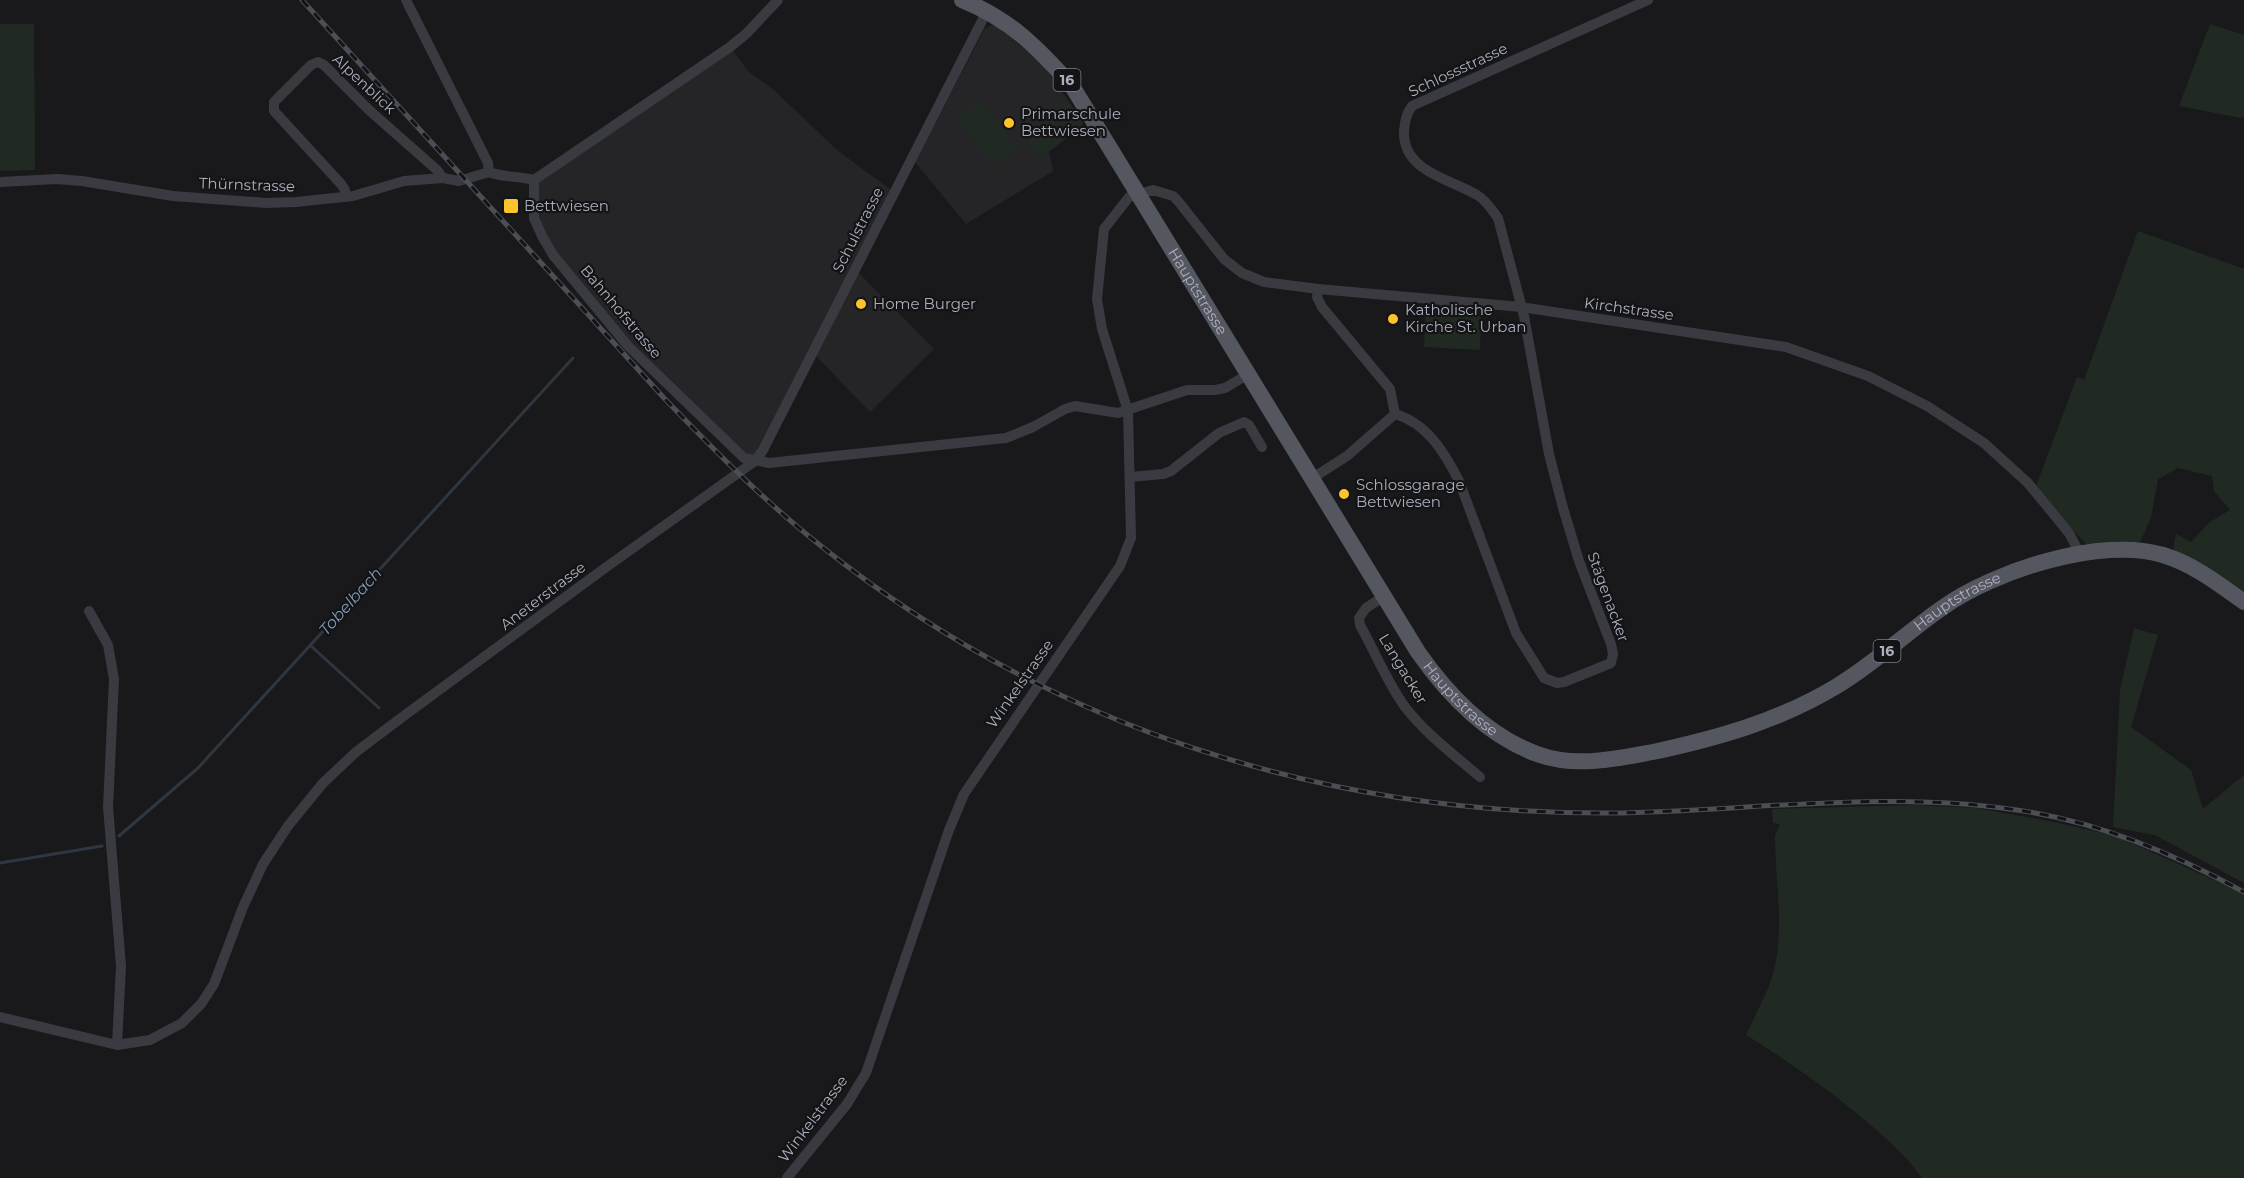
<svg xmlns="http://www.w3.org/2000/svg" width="2244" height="1178" viewBox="0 0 2244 1178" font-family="Montserrat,sans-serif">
<rect width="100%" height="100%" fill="#19191b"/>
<g fill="#252528">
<polygon points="995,24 1044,66 1082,120 1083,125 1049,152 1053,171 966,224 915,162 985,28"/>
<polygon points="730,47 748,71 775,91 837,150 894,192 755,461 650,369 541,236 534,180"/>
<polygon points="857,271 934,349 870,412 816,356"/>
</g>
<g fill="#202a22">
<polygon points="0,24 34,24 35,170 0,171"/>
<polygon points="2210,24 2244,35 2244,117 2241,118 2179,106"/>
<polygon points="1063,98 1080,122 1041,158 1028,142 1043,116"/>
<polygon points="979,101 1017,147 994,165 956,120"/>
<polygon points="2138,231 2244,269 2244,597 2173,550 2176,534 2191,542 2210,522 2230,510 2214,491 2212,476 2178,468 2158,479 2151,518 2140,542 2088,546 2035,489 2077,377 2084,380"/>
<polygon points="1431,304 1481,309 1480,350 1424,347 1426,306 1430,306"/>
<polygon points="2134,628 2158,635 2131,727 2191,770 2203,809 2244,775 2244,883 2155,835 2113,827 2120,690"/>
<path d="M1915,805L1976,808L2059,823L2115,836L2244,893V1178H1922C1908,1158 1892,1144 1874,1128C1834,1093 1791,1063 1746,1035C1756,1012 1770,990 1775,966C1784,923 1775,879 1775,836L1780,824L1773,823L1772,809Z"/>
</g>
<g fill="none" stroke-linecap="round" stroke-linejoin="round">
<g stroke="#2e3741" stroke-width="3">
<polyline points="311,646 379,708"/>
<polyline points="119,836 198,768 573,358"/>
<polyline points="0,863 102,846"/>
</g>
<g stroke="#3a3a41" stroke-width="10">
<path d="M406,0L488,163L489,172C504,178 519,176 534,180L730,47L746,34L778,0"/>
<polyline points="534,180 534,218 542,236 553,255 628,346 744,458 769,463 1006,438 1033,427 1065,409 1075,406 1118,413 1187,390 1215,390 1225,388 1247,375"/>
<polyline points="0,182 57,179 82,181 173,196 266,203 296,202 353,196 404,181 443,178 459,181 489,172"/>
<polyline points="345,195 345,190 341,184 274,111 274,102 311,65 318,62 324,65 369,110 437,170 443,178"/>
<path d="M1395,414C1427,423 1445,453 1459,481L1516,633L1544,678L1557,683L1564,682L1611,663L1613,654L1611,644L1579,561L1563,508L1549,454L1524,316L1498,218C1492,210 1486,200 1477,195C1450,179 1403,171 1404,132C1405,121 1406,114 1412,106L1648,0"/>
<polyline points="1130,477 1163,474 1171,471 1219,433 1244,422 1249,425 1262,447"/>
<polyline points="1311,479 1347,456 1395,414 1390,389 1322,307 1317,297 1318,289"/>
<path d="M1383,597L1366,608L1359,618L1360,625C1375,652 1387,682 1405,707C1426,734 1454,755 1480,777"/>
<polyline points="89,611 108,645 114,679 108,807 121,966 117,1045"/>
<polyline points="0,1017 117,1045 150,1040 182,1023 201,1004 214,984 243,907 263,864 288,826 323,783 356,752 401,718 605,568 755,461 763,450 987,11"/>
<polyline points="787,1178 847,1104 866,1073 949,830 964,794 1120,566 1131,538 1128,411 1102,329 1097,299 1104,229 1129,197 1153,190 1173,196 1178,201 1224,259 1242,273 1264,282 1318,289 1521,307 1786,347 1868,376 1927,406 1984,443 2028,483 2069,533 2080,554"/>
</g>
<path stroke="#555760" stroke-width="16" id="s1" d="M962,0C1010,19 1038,48 1072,86L1418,652C1448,695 1488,736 1537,754C1575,768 1615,759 1653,752C1718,738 1779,721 1837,686C1874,664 1906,633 1942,608C1993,571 2102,536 2163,555C2193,564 2219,584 2244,602"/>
<defs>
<path id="rail" d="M302,0L664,398C714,450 764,501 821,546C1048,727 1324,815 1613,813C1750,811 1900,788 2035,813C2109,826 2178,856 2244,892"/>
</defs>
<use href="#rail" stroke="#4c4e56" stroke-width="5"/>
<use href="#rail" stroke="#141416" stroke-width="3" stroke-dasharray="9" stroke-linecap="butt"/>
</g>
<g fill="#fdc32f" stroke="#141416" stroke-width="2">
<circle cx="1009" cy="123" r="6"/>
<rect x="503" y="198" width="16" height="16" rx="3"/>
<circle cx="861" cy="304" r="6"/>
<circle cx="1393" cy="319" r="6"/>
<circle cx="1344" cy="494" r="6"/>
</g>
<g text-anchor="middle" stroke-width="4.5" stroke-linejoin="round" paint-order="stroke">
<g fill="#141416" stroke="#7d808a" stroke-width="1.5">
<rect x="1053.5" y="69" width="27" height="22" rx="4.5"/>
<rect x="1873.5" y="640" width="27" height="22" rx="4.5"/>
</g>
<g font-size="14" font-weight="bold" fill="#aaafbc">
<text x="1067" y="85">16</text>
<text x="1887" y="656">16</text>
</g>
<g font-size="15" fill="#aaafbc" stroke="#141416">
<text transform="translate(1458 70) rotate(-25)" y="5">Schlossstrasse</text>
<text transform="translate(364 84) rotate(43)" y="5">Alpenblick</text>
<text transform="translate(247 185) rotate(2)" y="5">Thürnstrasse</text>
<text transform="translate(858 230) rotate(-63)" y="5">Schulstrasse</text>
<text dy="5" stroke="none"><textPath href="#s1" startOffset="382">Hauptstrasse</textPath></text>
<text transform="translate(1629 309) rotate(8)" y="5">Kirchstrasse</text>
<text transform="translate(621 312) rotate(50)" y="5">Bahnhofstrasse</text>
<text transform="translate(543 596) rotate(-37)" y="5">Aneterstrasse</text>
<text transform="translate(1608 597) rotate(70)" y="5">Stägenacker</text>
<text dy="5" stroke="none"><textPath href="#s1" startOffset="1425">Hauptstrasse</textPath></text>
<text transform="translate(1403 669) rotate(59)" y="5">Langacker</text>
<text transform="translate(1020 684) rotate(-55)" y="5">Winkelstrasse</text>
<text dy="5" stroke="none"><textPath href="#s1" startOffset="868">Hauptstrasse</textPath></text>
<text transform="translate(813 1119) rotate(-53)" y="5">Winkelstrasse</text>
</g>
<g font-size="15" fill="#aaafbc" stroke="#141416" text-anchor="start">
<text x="1021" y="119">Primarschule<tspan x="1021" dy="17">Bettwiesen</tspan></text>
<text x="524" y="211">Bettwiesen</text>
<text x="873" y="309">Home Burger</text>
<text x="1405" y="315">Katholische<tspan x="1405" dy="17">Kirche St. Urban</tspan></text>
<text x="1356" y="490">Schlossgarage<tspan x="1356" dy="17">Bettwiesen</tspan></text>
</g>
<g font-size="16" font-style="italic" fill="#809bb8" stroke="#141416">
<text transform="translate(350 601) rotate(-48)" y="6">Tobelbach</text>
</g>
</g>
</svg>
